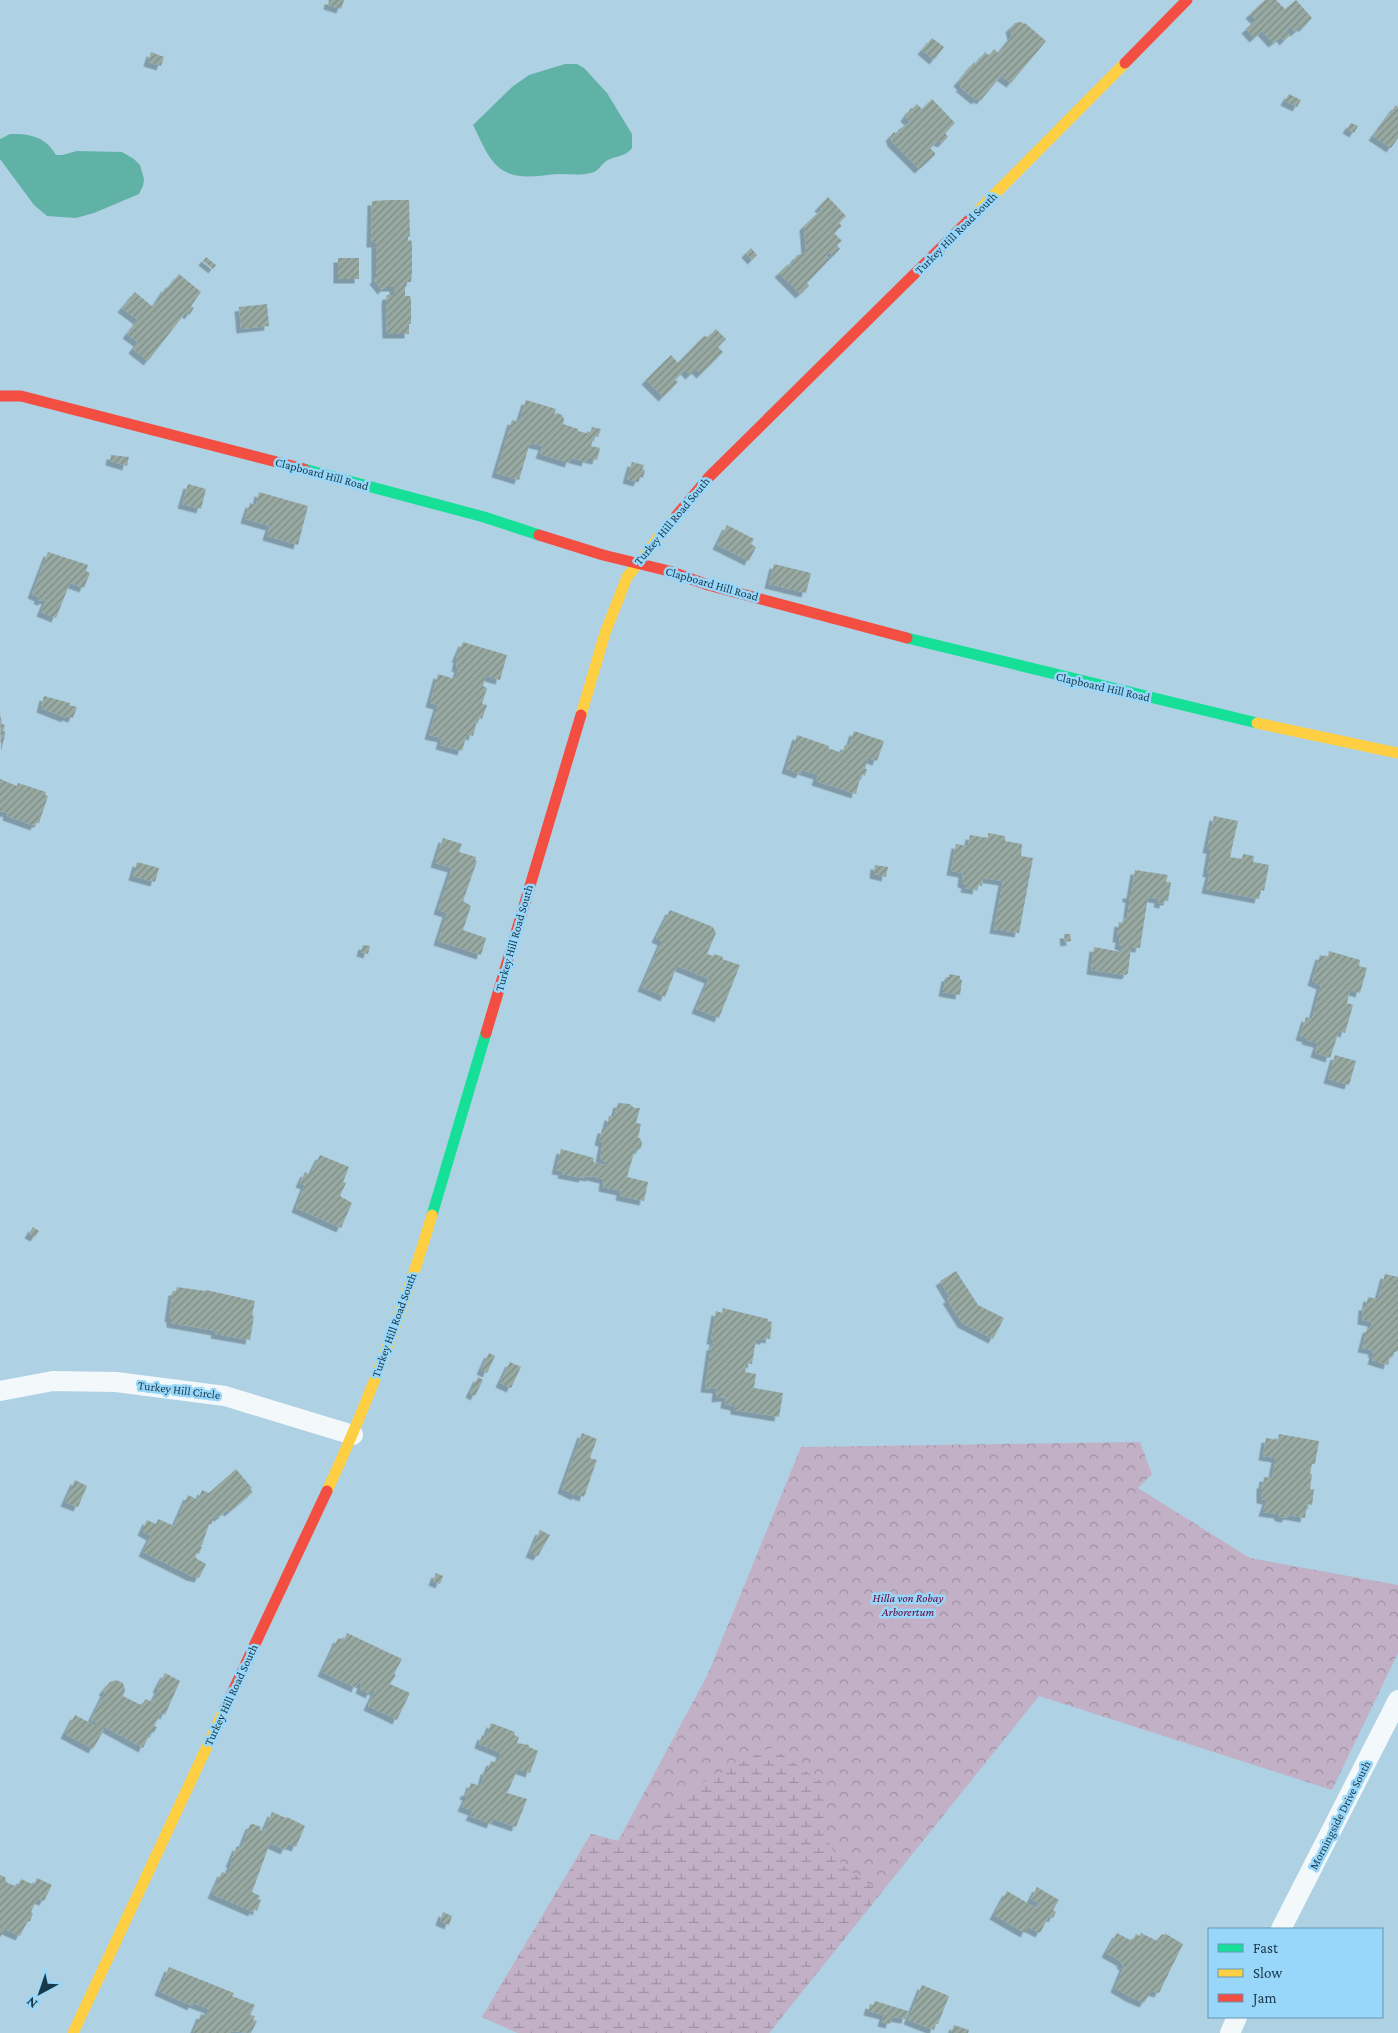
<svg xmlns="http://www.w3.org/2000/svg" width="1398" height="2033" viewBox="0 0 1398 2033" font-family="'Crimson Pro',serif">
<defs>
<pattern id="forest-crowns" width="20" height="18" patternUnits="userSpaceOnUse" patternTransform="scale(1.25)"><rect width="20" height="18" fill="#c2b1c6"/><path d="M2 6a3 3 0 1 1 6 0M12 15a3 3 0 1 1 6 0" fill="none" stroke="#9d91a3"/></pattern>
<pattern id="wetland-marsh" width="20" height="14" patternUnits="userSpaceOnUse" patternTransform="scale(1.25)"><rect width="20" height="14" fill="#c2b1c6"/><path d="M1 5h8M5 5V1M11 12h8M15 12V8" fill="none" stroke="#9d91a3"/></pattern>
<pattern id="building-hatch" width="6" height="6" patternUnits="userSpaceOnUse" patternTransform="scale(1.25)"><rect width="6" height="6" fill="#98a9a2"/><path d="M-1 1l2-2M0 6l6-6M5 7l2-2" fill="none" stroke="#7b8b86"/></pattern>
<filter id="shadow"><feDropShadow dx="-4.5" dy="4.5" stdDeviation="0" flood-color="#0004"/></filter>
</defs>
<rect width="100%" height="100%" fill="#afd1e4"/>
<polygon fill="url(#forest-crowns)" points="1140,1442 1152,1474 1138,1488 1250,1558 1398,1585 1398,1653 1332,1790 1039,1696 769,2033 518,2033 482,2017 591,1834 618,1841 707,1676 801,1447"/>
<polygon fill="url(#wetland-marsh)" points="771,1747 822,1782 828,1842 843,1866 881,1893 769,2033 518,2033 482,2017 591,1834 618,1841 626,1828 654,1830 687,1791"/>
<g fill="#61b2a6">
<path d="M565,64H577L584,68L607,93L632,134V148C625,157 618,155 608,160C602,163 600,169 594,172C582,176 571,174 559,174C542,175 522,180 506,172C489,164 481,140 473,125L512,87L529,75Z"/>
<path d="M10,134C30,134 45,136 56,155H62L77,151L122,152L134,159L140,165L144,179L143,186L139,194L94,213L76,218L47,216L34,205L0,159V139Z"/>
</g>
<g fill="url(#building-hatch)" filter="url(#shadow)">
<polygon points="329,0 344,0 341,9 328,5"/>
<polygon points="1265,0 1276,0 1285,9 1296,0 1312,18 1303,28 1302,26 1295,32 1290,27 1286,31 1290,35 1284,41 1281,37 1273,43 1262,31 1254,38 1246,29 1256,20 1250,14"/>
<polygon points="1021,22 1024,24 1025,23 1046,41 1011,83 1001,76 981,100 978,98 976,100 960,87 962,86 958,82 974,62 976,64 985,52 989,56 994,49 998,53 1012,36 1010,28 1015,23"/>
<polygon points="932,38 944,47 934,60 922,50"/>
<polygon points="151,52 164,57 161,66 148,62"/>
<polygon points="1289,94 1301,100 1297,107 1285,101"/>
<polygon points="932,99 955,123 945,133 948,137 942,143 938,141 930,148 935,153 935,155 919,169 891,141 892,140 890,137 894,132 897,135 898,130 910,122 905,117 911,108 912,109 917,104 922,109"/>
<polygon points="1396,105 1398,107 1398,138 1391,148 1373,136"/>
<polygon points="1351,123 1358,126 1354,133 1347,129"/>
<polygon points="828,197 846,216 839,223 842,226 834,233 842,241 837,245 840,249 833,256 830,252 826,256 830,259 807,283 809,286 800,294 779,273 788,264 790,267 797,255 802,254 806,251 804,226 822,209 819,207"/>
<polygon points="390,200 409,200 410,236 408,237 408,241 411,240 412,244 412,272 411,282 405,282 405,296 410,296 411,300 411,324 409,324 409,334 387,334 386,300 387,295 394,295 394,287 385,287 382,290 374,280 376,278 376,243 371,243 372,201"/>
<polygon points="751,248 757,255 752,260 746,253"/>
<polygon points="206,257 216,265 213,269 203,261"/>
<rect x="338" y="258" width="21" height="21"/>
<polygon points="179,274 201,292 191,306 194,308 189,315 186,312 148,361 133,349 138,342 127,334 138,320 122,308 135,292 153,307 166,287 168,288"/>
<polygon points="267,304 269,326 241,329 239,307"/>
<polygon points="716,329 726,339 718,347 723,352 701,374 696,369 690,375 685,370 675,380 678,382 663,397 646,380 671,355 678,363 704,336 708,337"/>
<polygon points="526,400 556,409 554,415 557,413 562,415 564,419 563,424 578,429 578,431 590,434 592,427 601,429 598,437 594,436 591,446 600,448 597,460 587,458 586,462 571,458 569,463 540,454 543,446 530,443 519,480 496,473 512,420 519,422"/>
<polygon points="111,455 129,457 127,466 110,461"/>
<polygon points="632,462 644,465 642,469 645,470 643,478 640,477 638,482 627,479"/>
<polygon points="188,484 206,489 201,509 182,504"/>
<polygon points="259,492 308,506 298,545 267,536 270,526 245,519 250,503 256,505"/>
<polygon points="727,525 754,539 751,544 756,547 749,561 717,545"/>
<polygon points="48,552 88,565 86,571 90,573 84,588 70,583 56,618 41,612 46,600 44,599 43,601 38,600 39,597 32,594"/>
<polygon points="774,564 811,573 806,593 769,584"/>
<polygon points="463,642 507,655 500,680 486,676 483,686 487,688 482,704 487,705 482,719 478,717 473,736 467,734 462,751 440,745 442,738 429,735 438,705 430,703 438,674 455,679 459,668 456,667 458,658 456,658"/>
<polygon points="44,696 70,703 69,705 77,707 73,718 66,716 66,718 41,708"/>
<polygon points="0,713 2,724 5,725 3,732 5,731 5,735 1,751"/>
<polygon points="854,731 884,741 877,761 868,758 865,769 867,769 865,776 861,774 856,794 816,781 818,775 802,770 800,774 786,769 797,735 829,746 828,748 842,753 845,745 849,746"/>
<polygon points="0,779 17,786 18,783 46,792 45,795 48,796 39,823 36,823 35,826 7,816 8,813 0,811"/>
<polygon points="1214,816 1238,821 1230,857 1242,859 1243,854 1254,856 1253,862 1269,865 1264,891 1261,890 1259,899 1206,889 1210,873 1207,872 1211,849 1207,849"/>
<polygon points="988,833 1005,836 1005,841 1022,844 1021,856 1033,858 1019,933 994,929 1003,881 983,878 982,886 978,885 977,890 965,888 966,884 962,883 963,873 951,871 956,844 968,846 970,835 988,838"/>
<polygon points="443,838 462,844 459,852 476,857 475,860 477,861 463,901 471,906 463,930 486,938 481,955 438,941 447,913 438,910 452,868 435,863"/>
<polygon points="137,862 159,868 155,882 133,876"/>
<polygon points="875,865 888,867 886,877 874,874"/>
<polygon points="1135,870 1168,875 1166,882 1171,882 1168,901 1164,901 1164,904 1158,903 1159,899 1148,897 1140,948 1131,947 1128,973 1126,975 1091,970 1094,947 1121,952 1123,946 1119,945 1120,938 1117,938 1119,922 1123,923 1124,918 1127,919 1130,898 1127,898 1127,894 1131,894"/>
<polygon points="670,910 713,927 716,933 707,954 713,956 714,954 723,957 722,959 740,965 719,1018 696,1009 709,979 677,966 665,997 642,987 662,941 656,938"/>
<polygon points="1064,934 1070,934 1071,941 1065,942"/>
<polygon points="363,945 370,946 368,954 361,952"/>
<polygon points="1329,951 1360,960 1359,966 1367,968 1360,993 1350,990 1347,1003 1353,1005 1345,1033 1339,1031 1330,1058 1315,1053 1318,1043 1306,1040 1307,1038 1300,1036 1306,1017 1312,1019 1321,985 1312,981 1320,955 1328,957"/>
<polygon points="949,974 960,976 960,979 962,980 960,995 943,992 946,977 949,977"/>
<polygon points="1335,1055 1356,1061 1349,1085 1328,1079"/>
<polygon points="618,1103 630,1104 634,1108 640,1108 636,1123 641,1124 638,1138 640,1138 642,1143 641,1148 637,1151 635,1149 627,1177 648,1182 644,1201 620,1196 621,1191 603,1187 604,1179 591,1176 591,1177 584,1176 583,1178 562,1174 563,1171 556,1170 561,1149 594,1158 593,1162 605,1165 605,1162 600,1158 603,1142 599,1141 602,1129 606,1129 609,1116 614,1117"/>
<polygon points="320,1155 349,1167 343,1182 346,1183 340,1196 352,1203 341,1228 296,1208 305,1185 300,1183 305,1172 310,1175"/>
<polygon points="33,1227 39,1231 35,1237 29,1234"/>
<polygon points="956,1271 978,1305 1004,1318 993,1339 962,1323 947,1299 950,1298 940,1281"/>
<polygon points="1385,1274 1398,1277 1398,1351 1393,1353 1392,1358 1390,1357 1388,1365 1372,1360 1374,1353 1372,1353 1373,1350 1362,1348 1367,1329 1371,1327 1372,1322 1362,1320 1363,1306 1366,1306 1368,1297 1378,1299"/>
<polygon points="177,1287 205,1291 206,1290 255,1301 252,1316 254,1316 250,1340 215,1334 216,1331 171,1323 171,1318 169,1317 173,1291 176,1291"/>
<polygon points="723,1308 768,1319 768,1321 772,1322 770,1339 765,1338 765,1340 756,1339 752,1364 746,1363 745,1372 756,1374 754,1388 783,1393 779,1417 735,1410 735,1406 725,1404 726,1397 716,1398 717,1389 705,1388 711,1346 713,1346 714,1340 711,1340 716,1311 722,1313"/>
<polygon points="489,1353 495,1356 487,1373 481,1370"/>
<polygon points="510,1362 521,1367 511,1388 500,1383"/>
<polygon points="478,1377 483,1380 475,1396 470,1393"/>
<polygon points="582,1433 597,1439 590,1458 597,1460 584,1497 576,1494 576,1496 562,1489"/>
<polygon points="1279,1434 1319,1441 1315,1464 1312,1464 1310,1474 1312,1474 1310,1489 1314,1489 1312,1505 1307,1504 1305,1518 1288,1515 1286,1518 1280,1517 1278,1514 1263,1512 1267,1500 1261,1499 1261,1484 1263,1484 1264,1477 1272,1478 1276,1458 1263,1456 1266,1438 1278,1440"/>
<polygon points="236,1469 252,1488 250,1489 253,1492 229,1512 227,1510 219,1517 217,1516 213,1519 211,1525 209,1524 202,1545 200,1546 202,1547 199,1554 196,1553 195,1556 197,1559 206,1564 199,1578 191,1576 143,1552 151,1536 142,1531 147,1520 156,1524 158,1519 174,1526 188,1495 198,1500 202,1490 209,1493"/>
<polygon points="75,1480 87,1486 78,1507 65,1502"/>
<polygon points="540,1530 550,1535 538,1556 530,1553"/>
<polygon points="436,1573 443,1576 440,1584 433,1581"/>
<polygon points="347,1633 402,1659 394,1674 396,1675 390,1684 410,1693 397,1720 368,1706 375,1691 372,1690 370,1694 360,1689 362,1684 358,1682 356,1688 322,1672 338,1638 344,1640"/>
<polygon points="165,1673 180,1681 165,1715 161,1713 154,1726 157,1727 154,1733 151,1732 143,1748 103,1726 101,1729 104,1730 93,1749 65,1734 75,1715 96,1726 98,1723 91,1720 105,1692 103,1691 110,1682 116,1680 123,1683 125,1690 123,1696 141,1705 146,1699 152,1702 159,1689 157,1688"/>
<polygon points="491,1723 515,1732 514,1735 519,1737 517,1743 529,1745 529,1747 538,1751 530,1773 518,1769 507,1793 527,1799 516,1827 493,1819 491,1824 470,1816 473,1811 462,1807 467,1796 464,1795 466,1791 468,1792 471,1783 481,1786 485,1770 487,1770 491,1761 497,1763 501,1753 479,1744 482,1735 486,1737"/>
<polygon points="272,1812 286,1818 287,1817 305,1826 296,1847 288,1844 285,1850 270,1843 252,1892 260,1896 258,1899 261,1900 257,1911 254,1909 253,1912 212,1894 222,1872 227,1874 232,1863 230,1863 237,1846 241,1848 250,1825 253,1824 261,1827 260,1830 264,1831"/>
<polygon points="0,1875 5,1877 6,1882 17,1887 21,1879 34,1885 37,1878 52,1885 44,1901 37,1899 31,1912 33,1914 30,1921 27,1922 20,1936 4,1929 0,1938"/>
<polygon points="1037,1887 1059,1900 1053,1910 1056,1912 1053,1918 1049,1916 1040,1933 1028,1927 1025,1933 994,1915 1007,1891 1036,1908 1039,1903 1031,1899"/>
<polygon points="443,1912 452,1916 449,1925 440,1921"/>
<polygon points="1117,1933 1132,1941 1136,1934 1140,1936 1141,1933 1157,1941 1161,1935 1166,1934 1183,1944 1159,1993 1151,1991 1144,2003 1130,1997 1115,1988 1124,1966 1121,1964 1122,1962 1106,1953"/>
<polygon points="169,1967 234,1993 232,1996 255,2005 250,2015 255,2016 253,2020 257,2021 251,2033 231,2031 231,2033 193,2033 201,2014 206,2016 209,2009 193,2003 192,2006 159,1991"/>
<polygon points="922,1985 949,1996 938,2024 936,2024 934,2030 908,2020"/>
<polygon points="875,2001 908,2011 906,2019 892,2017 890,2024 882,2022 884,2015 868,2011 870,2004 873,2005"/>
<polygon points="954,2025 969,2030 968,2033 951,2033"/>
</g>
<g fill="none" stroke-linecap="round" stroke-linejoin="round">
<g stroke="#f3f8fb" stroke-width="20">
<polyline points="0,1391 53,1381 116,1382 225,1396 353,1435"/>
<polyline points="1281,1929 1398,1700"/>
<polyline points="1230,2033 1237,2017"/>
</g>
<g stroke="#16e098" stroke-width="11">
<polyline points="304,469 484,517 539,535"/>
<polyline points="907,638 1257,723"/>
<polyline points="432,1215 486,1033"/>
</g>
<g stroke="#ffcf43" stroke-width="11">
<polyline points="972,217 1125,63"/>
<polyline points="581,715 605,633 627,577 676,516"/>
<polyline points="1257,723 1398,753"/>
<path d="M327,1491C368,1402 404,1309 432,1215"/>
<polyline points="73,2033 225,1708"/>
</g>
<g stroke="#f24e42" stroke-width="11">
<polyline points="1125,63 1187,0"/>
<polyline points="0,396 21,396 304,469"/>
<polyline points="676,516 709,477 972,217"/>
<polyline points="539,535 603,555 669,571 708,585 907,638"/>
<polyline points="486,1033 581,715"/>
<polyline points="225,1708 327,1491"/>
</g>
</g>
<g text-anchor="middle" stroke-width="5" stroke-linejoin="round" paint-order="stroke">
<g font-size="12" fill="#18394a" stroke="#99d7fa">
<text transform="translate(956 233) rotate(-45)" y="4">Turkey Hill Road South</text>
<text transform="translate(322 474) rotate(15)" y="4">Clapboard Hill Road</text>
<text transform="translate(672 521) rotate(-50)" y="4">Turkey Hill Road South</text>
<text transform="translate(712 584) rotate(16)" y="4">Clapboard Hill Road</text>
<text transform="translate(1103 687) rotate(13)" y="4">Clapboard Hill Road</text>
<text transform="translate(514 938) rotate(-74)" y="4">Turkey Hill Road South</text>
<text transform="translate(394 1325) rotate(-70)" y="4">Turkey Hill Road South</text>
<text transform="translate(179 1390) rotate(7)" y="4">Turkey Hill Circle</text>
<text transform="translate(231 1695) rotate(-65)" y="4">Turkey Hill Road South</text>
<text transform="translate(1340 1815) rotate(-63)" y="4">Morningside Drive South</text>
</g>
<g font-size="12" font-style="italic" fill="#63033b" stroke="#99d7fa">
<text x="908" y="1602">Hilla von Robay<tspan x="908" dy="14">Arborertum</tspan></text>
</g>
</g>
<rect x="1208" y="1928" width="175" height="90" fill="#99d7fa" stroke="#6598b4"/>
<rect x="1218" y="1944" width="25" height="8" fill="#16e098" stroke="#6598b4"/>
<text x="1253" y="1953" font-size="15" fill="#18394a">Fast</text>
<rect x="1218" y="1969" width="25" height="8" fill="#ffcf43" stroke="#6598b4"/>
<text x="1253" y="1978" font-size="15" fill="#18394a">Slow</text>
<rect x="1218" y="1994" width="25" height="8" fill="#f24e42" stroke="#6598b4"/>
<text x="1253" y="2003" font-size="15" fill="#18394a">Jam</text>
<g transform="translate(40 1993) rotate(220)" stroke="#99d7fa" stroke-width="4" paint-order="stroke">
<path d="M0-4L9 19L0 12L-9 19Z" fill="#18394a"/>
<text y="-8" font-size="14" font-weight="bold" text-anchor="middle" fill="#18394a">N</text>
</g>
</svg>
